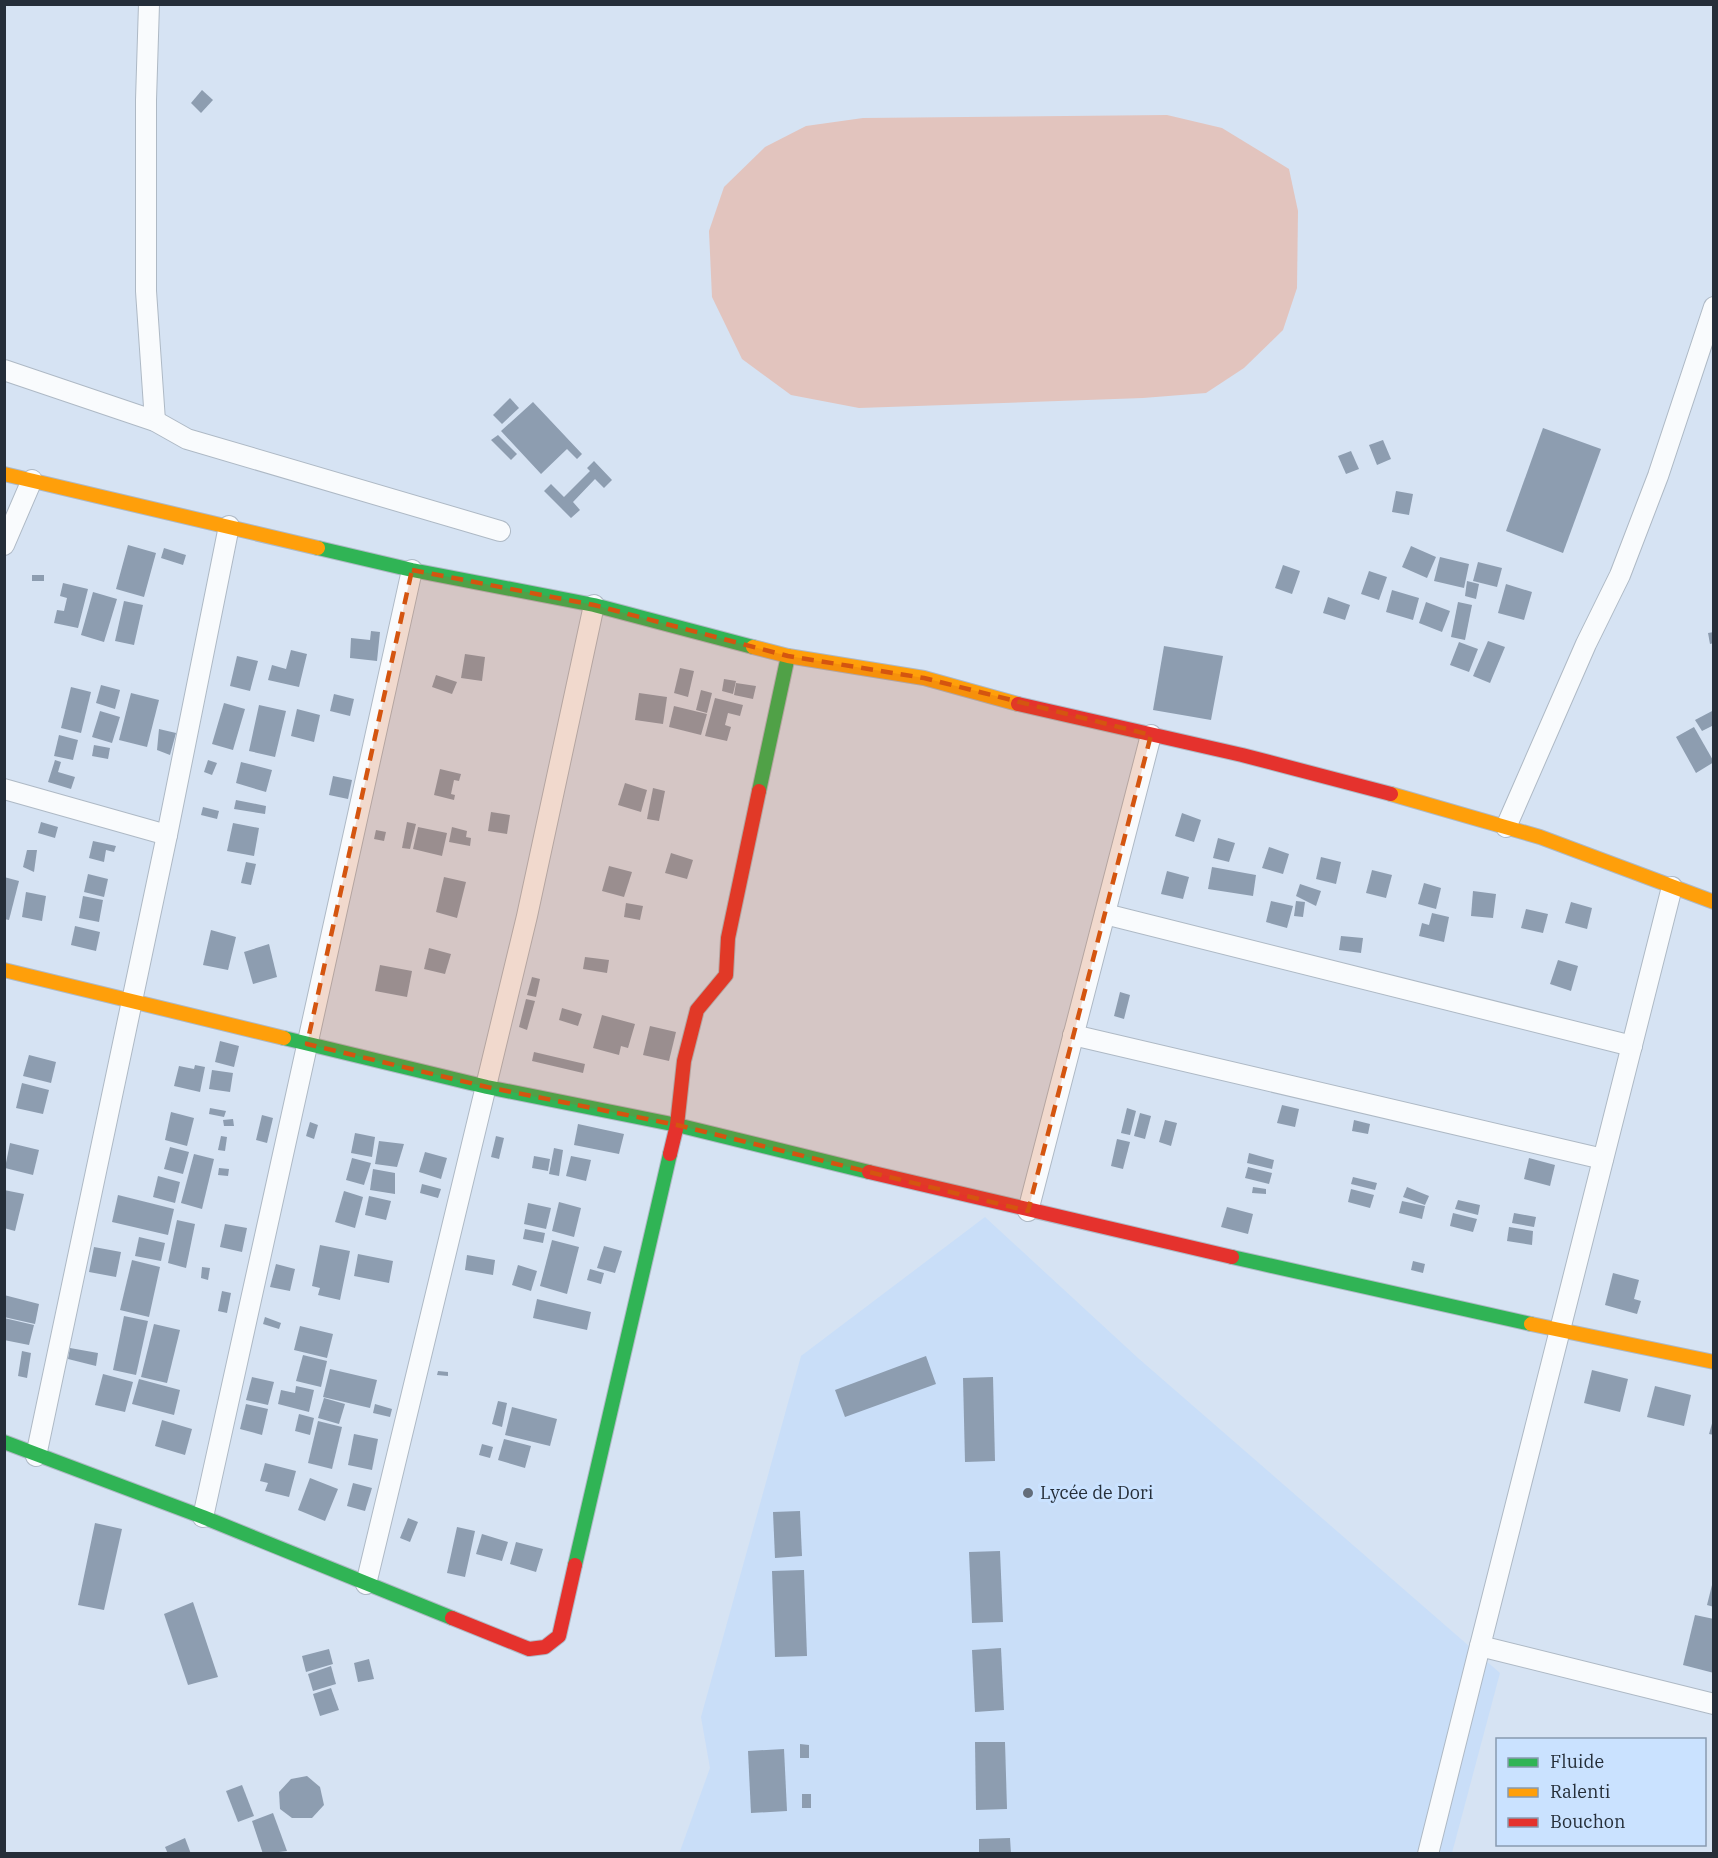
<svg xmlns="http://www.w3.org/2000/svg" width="1718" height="1858" viewBox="0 0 1718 1858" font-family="'IBM Plex Serif',serif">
<rect width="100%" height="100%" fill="#d6e3f3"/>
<polygon fill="#c9def8" points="985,1217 1138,1358 1500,1673 1452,1853 679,1854 710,1768 701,1717 801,1356"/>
<polygon fill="#e2c4be" points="1167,115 1222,128 1289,169 1298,211 1297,288 1283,330 1244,368 1206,393 1143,398 859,408 791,395 742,359 712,297 709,231 724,187 765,147 806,126 863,118"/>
<g fill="#8d9db0">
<polygon points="202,90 213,100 201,113 191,103"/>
<polygon points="510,398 519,408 502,424 493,415"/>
<polygon points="533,402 582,454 577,459 567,449 541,474 501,431"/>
<polygon points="1543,428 1601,449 1563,553 1506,531"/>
<polygon points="498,435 517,454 511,460 491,440"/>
<polygon points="1383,440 1391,459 1377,465 1369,445"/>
<polygon points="1351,451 1359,469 1346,474 1338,456"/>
<polygon points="594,461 612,480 604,488 595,479 573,502 580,510 571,518 544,491 551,484 564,497 590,471 587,468"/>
<polygon points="1396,491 1413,494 1409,515 1392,512"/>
<polygon points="128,545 156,553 144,597 116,589"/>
<polygon points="1411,546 1436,557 1427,578 1402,567"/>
<polygon points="164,548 186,555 183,565 161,558"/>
<polygon points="1440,557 1469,564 1464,588 1434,581"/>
<polygon points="1478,562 1502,568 1497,587 1473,581"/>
<polygon points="1283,565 1300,571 1292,594 1275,588"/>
<polygon points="1369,571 1387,577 1379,600 1361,594"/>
<rect x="32" y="575" width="12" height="6"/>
<polygon points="1467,581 1479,584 1476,599 1465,596"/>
<polygon points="63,583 88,589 78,628 54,623 57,610 64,611 67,598 60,596"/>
<polygon points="1506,584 1532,592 1524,620 1498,613"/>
<polygon points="1392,590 1419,598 1413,620 1386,612"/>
<polygon points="93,592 117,599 104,642 81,635"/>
<polygon points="1328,597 1350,605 1345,620 1323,613"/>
<polygon points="124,601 143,605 134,645 115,641"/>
<polygon points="1426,602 1450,611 1442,632 1419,623"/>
<polygon points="1458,602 1472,605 1465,640 1451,637"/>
<polygon points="371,631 380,632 377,661 350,658 351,638 370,640"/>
<polygon points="1714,632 1714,643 1710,644 1708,633"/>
<polygon points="1488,641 1505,647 1490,683 1473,676"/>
<polygon points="1459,642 1478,649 1469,672 1450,665"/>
<polygon points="1164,646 1223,656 1211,720 1153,710"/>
<polygon points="291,650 307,654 299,687 268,680 272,665 286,669"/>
<polygon points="465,654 485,657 482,681 461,678"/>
<polygon points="237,656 258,661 250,691 230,686"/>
<polygon points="680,668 694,671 688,697 674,693"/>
<polygon points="436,675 457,682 452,694 432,687"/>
<polygon points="724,679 736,681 733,694 722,691"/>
<polygon points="736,683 756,686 753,699 734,695"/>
<polygon points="101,685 120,690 115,709 96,703"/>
<polygon points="71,687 91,692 81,733 61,728"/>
<polygon points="701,690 712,693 707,713 696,710"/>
<polygon points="131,693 159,700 147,747 119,740"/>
<polygon points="639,693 667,697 663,724 635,720"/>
<polygon points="334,694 354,699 350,716 330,711"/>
<polygon points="715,698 743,705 740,716 728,713 725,725 731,727 727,741 705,736"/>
<polygon points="224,703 245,709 233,750 212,744"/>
<polygon points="259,705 286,711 275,757 249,751"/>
<polygon points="674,706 707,714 701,735 669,727"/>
<polygon points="297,709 320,715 314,742 291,736"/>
<polygon points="1714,710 1714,725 1702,731 1695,720"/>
<polygon points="100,711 120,717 112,743 92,737"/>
<polygon points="1694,727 1714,762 1696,773 1676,737"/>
<polygon points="159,729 176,733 170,755 157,750"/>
<polygon points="59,735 78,740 73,760 54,756"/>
<polygon points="94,745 110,748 108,759 92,756"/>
<polygon points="55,760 61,762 58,772 75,777 71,789 48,782"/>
<polygon points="208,760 217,763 212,775 204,772"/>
<polygon points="241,762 272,770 266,792 236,783"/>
<polygon points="440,769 461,774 459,781 454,780 451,794 455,795 454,800 434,795"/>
<polygon points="333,776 352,780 348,799 329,795"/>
<polygon points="625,783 647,790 641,812 618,805"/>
<polygon points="653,788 665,791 659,821 647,819"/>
<polygon points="236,800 266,806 265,814 234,809"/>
<polygon points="203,807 219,811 217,819 201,815"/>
<polygon points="491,812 510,815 507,834 488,831"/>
<polygon points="1182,813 1201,820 1194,842 1175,836"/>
<polygon points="41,822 58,827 55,838 38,833"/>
<polygon points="407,822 416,824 410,849 402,848"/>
<polygon points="233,823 259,828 254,856 227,851"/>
<polygon points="418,827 447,833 442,856 413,849"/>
<polygon points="452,827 467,831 466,837 471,838 470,846 449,842"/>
<polygon points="376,830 386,832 384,841 374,839"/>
<polygon points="1218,838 1235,843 1229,862 1213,858"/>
<polygon points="93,841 116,846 114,852 106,850 104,862 89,858"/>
<polygon points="1269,847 1289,854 1283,874 1262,868"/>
<polygon points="27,850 37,850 34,872 23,867"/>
<polygon points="671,853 693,860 687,879 665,873"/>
<polygon points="1321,857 1341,862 1336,884 1316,879"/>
<polygon points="246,862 256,864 251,885 241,883"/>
<polygon points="609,866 632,872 624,897 602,891"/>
<polygon points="1212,867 1256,875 1253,896 1208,889"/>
<polygon points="1372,870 1392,875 1386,898 1366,893"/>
<polygon points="1167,871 1189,877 1183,899 1161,894"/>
<polygon points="88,874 108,879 104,897 84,892"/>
<polygon points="4,877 19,881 9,920 4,919"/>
<polygon points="444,877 466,882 457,918 436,912"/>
<polygon points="1424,883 1441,888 1436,909 1418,904"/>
<polygon points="1300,884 1321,891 1316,906 1296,896"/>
<polygon points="1473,891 1496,894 1493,918 1471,916"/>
<polygon points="26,892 46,896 42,921 22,917"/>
<polygon points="83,896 103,900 99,922 79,918"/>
<polygon points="1271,901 1293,906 1287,928 1266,922"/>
<polygon points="1296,901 1305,902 1303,917 1294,916"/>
<polygon points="1571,902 1592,908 1587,929 1565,923"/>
<polygon points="626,903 643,906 640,920 624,917"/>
<polygon points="1526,909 1548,914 1543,933 1521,928"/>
<polygon points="1432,913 1449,917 1444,942 1419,936 1422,923 1429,925"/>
<polygon points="75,926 100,932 96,951 71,945"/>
<polygon points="211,930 236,937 228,970 203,965"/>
<polygon points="1341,936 1363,938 1361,953 1339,950"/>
<polygon points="269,944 277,977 253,984 244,952"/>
<polygon points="429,948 451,954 445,974 424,969"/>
<polygon points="585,957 609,960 607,973 583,969"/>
<polygon points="1558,960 1578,966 1571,991 1550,984"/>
<polygon points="380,965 412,971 407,997 375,991"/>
<polygon points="532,977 540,979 536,997 527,995"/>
<polygon points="1120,992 1130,995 1124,1019 1114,1016"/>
<polygon points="526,999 535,1001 527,1030 519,1027"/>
<polygon points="562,1008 582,1014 578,1026 559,1020"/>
<polygon points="602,1015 635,1024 628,1048 621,1046 619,1055 593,1048"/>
<polygon points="650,1026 676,1032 669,1061 643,1055"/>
<polygon points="220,1041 239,1046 234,1067 215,1062"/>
<polygon points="534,1052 585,1064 583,1073 532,1061"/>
<polygon points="29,1055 56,1062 51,1083 23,1076"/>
<polygon points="195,1065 205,1067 200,1092 174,1086 179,1066 194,1069"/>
<polygon points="212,1070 233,1073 230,1092 209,1089"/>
<polygon points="22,1083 49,1090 43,1114 16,1108"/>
<polygon points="1282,1105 1299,1109 1295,1127 1277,1123"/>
<polygon points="210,1108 226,1111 224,1117 209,1114"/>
<polygon points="1127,1108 1136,1111 1130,1135 1121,1133"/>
<polygon points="171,1112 194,1118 187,1146 165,1140"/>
<polygon points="1140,1113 1151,1116 1145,1139 1134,1136"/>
<polygon points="262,1115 273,1118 267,1143 256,1140"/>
<polygon points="233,1119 234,1126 224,1126 223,1120"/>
<polygon points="1165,1120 1177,1123 1171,1146 1159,1142"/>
<polygon points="1354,1120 1370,1124 1368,1134 1352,1131"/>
<polygon points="310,1122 318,1125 314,1139 306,1136"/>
<polygon points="578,1124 624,1134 619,1154 574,1145"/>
<polygon points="355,1133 375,1137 372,1157 351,1153"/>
<polygon points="221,1136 227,1137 225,1151 218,1150"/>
<polygon points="496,1136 504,1138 499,1159 491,1157"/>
<polygon points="1117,1139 1130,1142 1123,1169 1111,1166"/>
<polygon points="379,1141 404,1144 397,1167 375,1164"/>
<polygon points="10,1143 39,1150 33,1175 5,1168"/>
<polygon points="170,1147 189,1152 183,1174 164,1169"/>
<polygon points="554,1148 563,1150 559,1176 549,1174"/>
<polygon points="425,1152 447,1158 441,1179 419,1172"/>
<polygon points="1249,1153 1274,1160 1272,1169 1247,1163"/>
<polygon points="194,1154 214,1159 202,1209 181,1203"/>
<polygon points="534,1156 550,1159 548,1171 532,1168"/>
<polygon points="571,1156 591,1160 586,1181 566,1176"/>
<polygon points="352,1158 371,1163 364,1185 346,1180"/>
<polygon points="1529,1158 1555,1165 1550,1186 1524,1179"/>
<polygon points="1248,1167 1272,1173 1269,1184 1245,1178"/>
<polygon points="219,1168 229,1169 228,1176 218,1175"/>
<polygon points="373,1169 395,1173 395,1194 370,1190"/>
<polygon points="158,1176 180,1182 175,1203 153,1197"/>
<polygon points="1353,1177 1377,1183 1375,1190 1351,1184"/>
<polygon points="422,1184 441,1189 438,1198 420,1193"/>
<polygon points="1253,1187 1266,1189 1266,1194 1252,1193"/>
<polygon points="1407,1187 1429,1196 1425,1205 1403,1197"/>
<polygon points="1351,1189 1374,1195 1370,1208 1348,1202"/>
<polygon points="4,1190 24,1194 15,1231 4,1228"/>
<polygon points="344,1191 363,1197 355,1228 335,1222"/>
<polygon points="118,1195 174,1209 168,1235 112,1222"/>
<polygon points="369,1196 391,1201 386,1220 365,1215"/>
<polygon points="1458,1200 1480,1205 1478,1215 1455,1209"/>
<polygon points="1402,1201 1425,1206 1422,1219 1399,1213"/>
<polygon points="559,1202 581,1208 574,1237 552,1231"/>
<polygon points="528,1203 551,1208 546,1229 524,1224"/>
<polygon points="1227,1207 1253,1214 1248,1234 1221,1227"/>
<polygon points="1453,1213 1477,1219 1473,1232 1450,1226"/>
<polygon points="1514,1213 1536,1217 1534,1227 1512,1223"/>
<polygon points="177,1220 195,1224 186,1268 168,1263"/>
<polygon points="225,1224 247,1228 242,1252 220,1247"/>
<polygon points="1509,1227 1533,1231 1532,1245 1507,1241"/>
<polygon points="525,1229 545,1233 543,1243 523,1239"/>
<polygon points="139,1237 165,1243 161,1261 135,1256"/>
<polygon points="552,1240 579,1247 567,1294 540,1286"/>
<polygon points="320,1245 350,1251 340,1300 318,1295 320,1288 312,1286"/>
<polygon points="604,1246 622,1251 615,1273 597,1268"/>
<polygon points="94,1247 121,1252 116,1277 89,1272"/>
<polygon points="358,1254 393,1261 389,1283 354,1276"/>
<polygon points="467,1255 495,1260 493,1275 465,1270"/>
<polygon points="132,1260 160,1267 149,1317 120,1310"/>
<polygon points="1413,1261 1425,1264 1423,1273 1411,1270"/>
<polygon points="276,1264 295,1269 290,1291 270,1287"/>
<polygon points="518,1265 537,1271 531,1291 512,1285"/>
<polygon points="202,1267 210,1268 208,1280 201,1278"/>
<polygon points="590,1269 604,1273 601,1284 587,1280"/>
<polygon points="1613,1273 1639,1280 1634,1299 1641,1301 1637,1314 1605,1305"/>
<polygon points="222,1291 231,1293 227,1313 218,1311"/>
<polygon points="4,1295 39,1304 35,1324 4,1317"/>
<polygon points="537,1299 591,1312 587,1330 533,1318"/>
<polygon points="124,1316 148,1321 136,1375 113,1370"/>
<polygon points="265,1317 281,1323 279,1329 263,1324"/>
<polygon points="4,1318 34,1325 29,1345 4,1340"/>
<polygon points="154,1324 180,1330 167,1383 141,1377"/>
<polygon points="300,1326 333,1334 327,1358 294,1350"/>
<polygon points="70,1348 98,1353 96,1366 68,1359"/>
<polygon points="22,1351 31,1353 27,1378 18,1376"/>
<polygon points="303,1355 327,1361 321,1387 296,1381"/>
<polygon points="926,1356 936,1384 845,1417 835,1390"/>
<polygon points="330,1369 377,1380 370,1408 323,1397"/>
<polygon points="1592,1370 1628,1379 1620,1412 1584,1403"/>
<polygon points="438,1371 448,1372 448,1376 437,1375"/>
<polygon points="103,1374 133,1382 125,1412 95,1405"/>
<polygon points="252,1377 274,1382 268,1405 246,1400"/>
<polygon points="993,1377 995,1461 965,1462 963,1378"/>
<polygon points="139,1379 180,1390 174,1415 132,1404"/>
<polygon points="296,1386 314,1390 309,1412 278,1404 281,1390 295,1393"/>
<polygon points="1655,1386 1691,1395 1684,1426 1647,1417"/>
<polygon points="324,1398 345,1404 339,1424 318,1418"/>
<polygon points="498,1401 507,1403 502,1427 492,1424"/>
<polygon points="246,1404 268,1409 262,1435 240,1429"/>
<polygon points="375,1404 392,1409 390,1417 373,1413"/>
<polygon points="512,1407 557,1419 550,1446 505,1435"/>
<polygon points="299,1414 314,1418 310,1435 295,1431"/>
<polygon points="162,1420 192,1429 185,1455 155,1446"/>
<polygon points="1713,1420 1714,1420 1714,1435 1709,1434"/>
<polygon points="318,1421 342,1427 332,1469 308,1463"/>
<polygon points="354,1434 378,1439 372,1470 348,1465"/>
<polygon points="504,1439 531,1446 525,1468 498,1460"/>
<polygon points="482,1444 493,1447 490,1458 479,1455"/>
<polygon points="265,1463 296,1471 289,1497 265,1491 268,1483 260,1481"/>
<polygon points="310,1478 338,1489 325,1521 298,1510"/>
<polygon points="353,1483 372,1488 365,1511 347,1506"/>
<polygon points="800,1511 802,1556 775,1558 773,1512"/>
<polygon points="408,1518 418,1522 410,1542 400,1538"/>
<polygon points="95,1523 122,1529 104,1610 78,1605"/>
<polygon points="457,1527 475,1531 465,1577 447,1573"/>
<polygon points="482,1534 508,1542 502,1561 476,1554"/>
<polygon points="516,1542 543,1549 536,1572 510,1564"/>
<polygon points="1000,1551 1003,1622 972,1623 969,1552"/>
<polygon points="804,1570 807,1656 775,1657 772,1571"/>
<polygon points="1713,1581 1714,1581 1714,1607 1707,1605"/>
<polygon points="193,1602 218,1677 188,1685 164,1614"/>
<polygon points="1695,1615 1714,1619 1714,1673 1683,1665"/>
<polygon points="1001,1648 1004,1710 975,1712 972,1650"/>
<polygon points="329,1649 333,1664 306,1672 302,1656"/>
<polygon points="369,1659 374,1679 358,1682 354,1663"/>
<polygon points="331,1666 336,1684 313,1691 308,1674"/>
<polygon points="331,1688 339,1710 320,1716 313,1694"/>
<polygon points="975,1742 1005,1742 1007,1809 976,1810"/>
<polygon points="800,1744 809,1745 809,1758 800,1758"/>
<polygon points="784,1749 787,1811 751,1813 748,1751"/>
<polygon points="307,1776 320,1787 324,1805 312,1818 292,1818 280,1809 279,1792 291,1779"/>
<polygon points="242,1785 254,1816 238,1822 226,1791"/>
<rect x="802" y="1794" width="9" height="14"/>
<polygon points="273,1813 287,1851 263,1854 252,1821"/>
<polygon points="185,1838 191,1854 168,1854 165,1847"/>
<polygon points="1010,1838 1011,1854 979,1854 979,1839"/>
</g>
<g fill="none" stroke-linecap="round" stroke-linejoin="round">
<defs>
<g id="street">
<polyline points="149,4 146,100 146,291 155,421"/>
<polyline points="4,370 155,421 187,439 500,531"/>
<polyline points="4,545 32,480"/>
<polyline points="4,789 167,835"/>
<polyline points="1506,827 1586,644 1620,575 1658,476 1714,307"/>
<polyline points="1672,887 1480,1646 1714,1704"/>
<polyline points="1105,914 1632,1046"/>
<polyline points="1073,1035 1603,1159"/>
<polyline points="1028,1211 1151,735"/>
<polyline points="36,1456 167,835 229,526"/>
<polyline points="203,1517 412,570"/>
<polyline points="366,1584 527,916 594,605"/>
<polyline points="1428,1854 1480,1646"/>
</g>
<g id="fast">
<polyline points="318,548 412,570 594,605 753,647"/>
<polyline points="759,791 788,656"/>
<polyline points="284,1038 487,1087 677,1125 869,1172"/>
<polyline points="1232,1257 1531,1324"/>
<polyline points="4,1442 203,1517 452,1618"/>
<polyline points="575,1565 670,1154"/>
</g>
<g id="slow">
<polyline points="4,474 318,548"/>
<polyline points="753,647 788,656 924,678 1018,704"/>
<polyline points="1391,794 1540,837 1714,902"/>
<polyline points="4,970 284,1038"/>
<polyline points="1531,1324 1714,1362"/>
</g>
<g id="jam">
<polyline points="1018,704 1242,755 1391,794"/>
<polyline points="670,1154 677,1125 684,1061 697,1010 726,975 728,938 759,791"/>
<polyline points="869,1172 1232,1257"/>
<polyline points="452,1618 529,1649 545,1647 559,1636 575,1565"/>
</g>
</defs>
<use href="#street" stroke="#aeb9c5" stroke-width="22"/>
<use href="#fast" stroke="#aeb9c5" stroke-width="16"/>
<use href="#slow" stroke="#aeb9c5" stroke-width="16"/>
<use href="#jam" stroke="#aeb9c5" stroke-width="16"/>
<use href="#street" stroke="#f9fbfd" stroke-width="20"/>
<use href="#fast" stroke="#30b455" stroke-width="14"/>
<use href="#slow" stroke="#ff9f0a" stroke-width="14"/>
<use href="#jam" stroke="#e5322d" stroke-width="14"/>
</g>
<path fill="#d45510" fill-opacity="0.2" stroke="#d45510" stroke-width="4.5" stroke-dasharray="12 8" stroke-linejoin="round" d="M412,570L594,605L788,656L924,678L1151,735L1028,1211L677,1125L487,1087L307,1044Z"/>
<circle fill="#636d7a" stroke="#cae2ff" stroke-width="2" cx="1028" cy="1493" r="6"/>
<g text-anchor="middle" stroke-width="6" stroke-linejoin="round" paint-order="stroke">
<g font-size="18" fill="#252e39" stroke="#cae2ff" text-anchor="start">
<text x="1040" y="1499">Lycée de Dori</text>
</g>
</g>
<rect width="1718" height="1858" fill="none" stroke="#252e39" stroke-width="12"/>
<rect x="1496" y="1738" width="210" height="108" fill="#cae2ff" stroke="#889ab0" stroke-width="1.5"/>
<rect x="1508" y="1758" width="30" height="9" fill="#30b455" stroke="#889ab0" stroke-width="1.5"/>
<text x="1550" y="1768" font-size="18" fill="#252e39">Fluide</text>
<rect x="1508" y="1788" width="30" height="9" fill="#ff9f0a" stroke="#889ab0" stroke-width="1.5"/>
<text x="1550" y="1798" font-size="18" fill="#252e39">Ralenti</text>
<rect x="1508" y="1818" width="30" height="9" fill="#e5322d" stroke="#889ab0" stroke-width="1.5"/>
<text x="1550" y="1828" font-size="18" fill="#252e39">Bouchon</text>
</svg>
